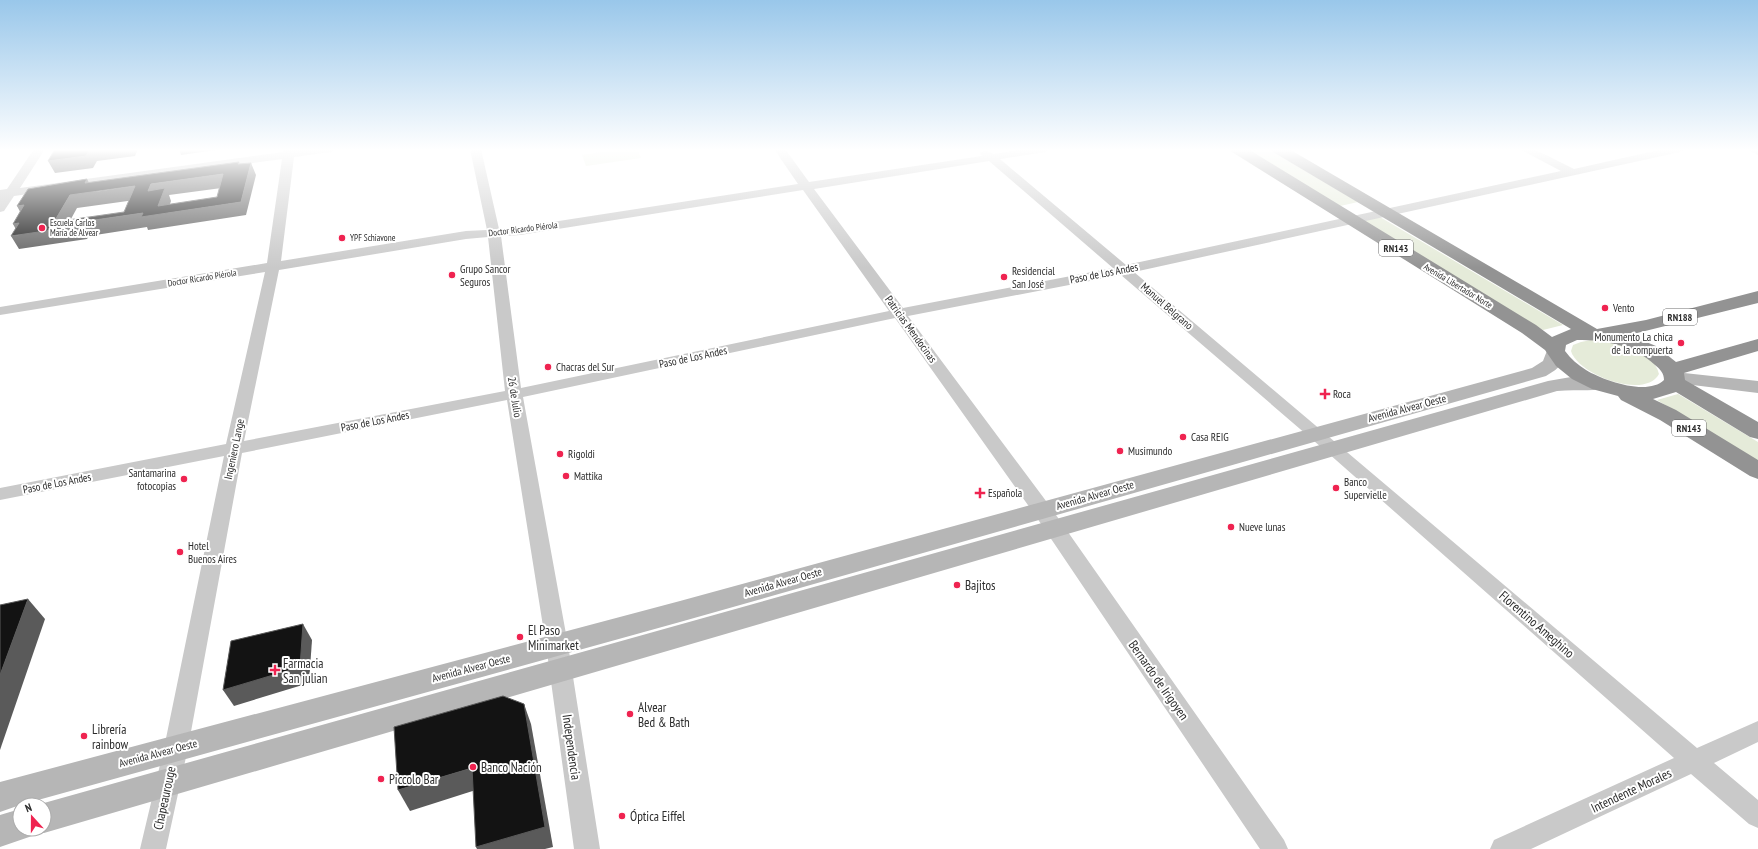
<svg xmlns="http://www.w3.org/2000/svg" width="1758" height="849" viewBox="0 0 1758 849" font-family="'PT Sans Narrow',sans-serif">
<rect width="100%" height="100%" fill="#fff"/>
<g fill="#e5ebd9">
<polygon points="620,149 637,149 641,158 586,166 582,155"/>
<polygon points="1247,149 1268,149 1358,202 1340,206"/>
<polygon points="1380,217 1563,325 1543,330 1363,221"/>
<path d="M1591,340C1614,342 1653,349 1659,374C1645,400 1578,375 1571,351L1573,345L1581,342Z"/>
<polygon points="1678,394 1758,442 1758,462 1657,400"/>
</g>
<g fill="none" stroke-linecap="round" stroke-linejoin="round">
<g fill="#c9c9c9" fill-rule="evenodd">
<path d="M34,149H45L20,188L283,152V149H336L331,152L294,157L281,261L466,231L487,230L470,149H481L499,229L520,227L798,184L774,149H785L809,182L982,156L980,153L986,150L994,154L1022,149H1051L1046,152L1000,159L1126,265L1561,171L1519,149H1534L1574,169L1663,149H1685L1680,152L1134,272L1697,748L1758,721V742L1714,763L1758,800V828L1749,824L1691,774L1531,849H1490L1494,840L1674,758L1328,453L1121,275L908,316L1049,505L1284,840L1288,849H1260L1035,515L895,318L523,397L568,645L600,849H574L546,645L507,400L242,453L188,748L166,849H140L164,748L224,456L0,500V488L226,444L265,272L0,315V307L267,263L282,159L14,196L4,211L0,212V190L7,189ZM989,161L1113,268L903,308L814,189ZM803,190L889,311L521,388L501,236L520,235ZM488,237L505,391L244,441L279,270L466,239Z"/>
<polygon points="1746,149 1758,149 1758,155"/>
</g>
<g fill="#b6b6b6" fill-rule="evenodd">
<path d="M1555,346L1562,348L1565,352C1561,367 1559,368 1546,376L680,622L20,805L0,812V782L680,601L1532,368L1543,361L1548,348Z"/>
<polygon points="1675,372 1758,381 1758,393 1668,382 1665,378 1668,374"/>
<path d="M1571,377L1605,380L1608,384L1605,388C1590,392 1573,389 1557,391L44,833L34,830L32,836L0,847V815L20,809V829H44V805H38L44,803L1548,381Z"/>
</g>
<path fill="#939393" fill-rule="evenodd" d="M1230,149H1248L1536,325L1552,337L1571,329L1273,152L1271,149H1289L1597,329L1646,320L1758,291V303L1629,335L1656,346L1676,362L1758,339V351L1684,373L1685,380L1758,422V439L1750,437L1676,392L1653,399L1676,410L1758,460V479L1750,476L1660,420L1621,400L1618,396L1592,389L1572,379L1556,366L1545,350L1522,333L1232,152ZM1577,340C1605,340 1634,345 1655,365C1660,369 1664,373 1664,380C1648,396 1604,381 1586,370C1578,365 1571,359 1565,351L1566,345Z"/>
</g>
<g fill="#5a5a5a">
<polygon points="90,149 138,149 135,156 97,161 93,168 55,173 48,161"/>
<polygon points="179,149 223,149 181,155"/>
<polygon points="251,163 256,175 246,215 148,230 147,227 89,236 87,239 19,249 11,236 19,235 13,224 19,223 54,222 70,195 87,179 94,192 135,186 142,199 77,208 66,228 81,222 143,213 148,191 151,184 223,174 229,187 169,195 171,201 167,213 241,202"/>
<polygon points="24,205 24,219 17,206"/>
<polygon points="28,599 45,619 0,750 0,675"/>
<polygon points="303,624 312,640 309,683 234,706 223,690"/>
<polygon points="524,704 531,724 553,847 545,849 477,849 476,847"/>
<polygon points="472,768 482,788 410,811 398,790"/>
</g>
<g fill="#131313" stroke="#5a5a5a" fill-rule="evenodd">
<polygon points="55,149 90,149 86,156 48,161"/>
<path d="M239,162L238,164L251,163L241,202L141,217L143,213L81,222L80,226L11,236L19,223L13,224L24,205L17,206L28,189L87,179L85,183ZM223,174L217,197L158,206L165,188L148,191L151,184ZM135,186L124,212L54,222L70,195Z"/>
<polygon points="28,599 0,675 0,605"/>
<polygon points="303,624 300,667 223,690 231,641"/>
<polygon points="503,696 524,704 545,827 476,847 472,768 398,790 394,727"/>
</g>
<linearGradient id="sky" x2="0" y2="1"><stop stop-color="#99c7ea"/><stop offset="0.56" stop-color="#fff"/><stop offset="1" stop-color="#fff" stop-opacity="0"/></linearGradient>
<rect width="1758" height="268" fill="url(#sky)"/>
<g fill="#ef2350" stroke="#fff" stroke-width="1.5">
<circle cx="42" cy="228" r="4"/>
<circle cx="342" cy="238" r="4"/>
<circle cx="452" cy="275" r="4"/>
<circle cx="1004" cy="277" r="4"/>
<circle cx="1605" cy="308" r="4"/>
<circle cx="1681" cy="343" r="4"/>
<circle cx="548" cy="367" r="4"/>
<path d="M1323 388h4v4h4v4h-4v4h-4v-4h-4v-4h4z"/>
<circle cx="1183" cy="437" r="4"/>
<circle cx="1120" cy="451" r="4"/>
<circle cx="560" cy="454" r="4"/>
<circle cx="566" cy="476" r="4"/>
<circle cx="184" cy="479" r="4"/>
<circle cx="1336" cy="488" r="4"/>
<path d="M978 487h4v4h4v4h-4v4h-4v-4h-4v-4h4z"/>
<circle cx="1231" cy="527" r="4"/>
<circle cx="180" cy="552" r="4"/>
<circle cx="957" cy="585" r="4"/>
<circle cx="520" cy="637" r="4"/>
<path d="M273 664h4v4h4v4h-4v4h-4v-4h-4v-4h4z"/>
<circle cx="630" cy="714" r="4"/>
<circle cx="84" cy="736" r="4"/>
<circle cx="473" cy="767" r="4"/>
<circle cx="381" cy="779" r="4"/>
<circle cx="622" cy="816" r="4"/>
</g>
<g text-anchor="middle" stroke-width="4" stroke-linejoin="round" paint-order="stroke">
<g font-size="9" fill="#2c2c2c" stroke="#fff" text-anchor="start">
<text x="50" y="226">Escuela Carlos<tspan x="50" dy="10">María de Alvear</tspan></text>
<text x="350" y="241">YPF Schiavone</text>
</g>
<g font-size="9" fill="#2c2c2c" stroke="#fff">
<text transform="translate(523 229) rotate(-7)" y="3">Doctor Ricardo Piérola</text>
<text transform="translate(202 278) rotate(-9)" y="3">Doctor Ricardo Piérola</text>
<text transform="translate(1458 286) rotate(31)" y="3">Avenida Libertador Norte</text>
</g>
<g fill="#fff" stroke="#6b6b6b" stroke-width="1">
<rect x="1379" y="240" width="34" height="16" rx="3"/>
<rect x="1663" y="309" width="34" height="16" rx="3"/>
<rect x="1672" y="420" width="34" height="16" rx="3"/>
</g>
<g font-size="10" font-weight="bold" fill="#2c2c2c">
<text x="1396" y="252">RN143</text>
<text x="1680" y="321">RN188</text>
<text x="1689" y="432">RN143</text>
</g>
<g font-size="11" fill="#2c2c2c" stroke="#fff" text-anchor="start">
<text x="460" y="273">Grupo Sancor<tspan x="460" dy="13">Seguros</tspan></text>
<text x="1012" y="275">Residencial<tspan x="1012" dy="13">San José</tspan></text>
<text x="1613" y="312">Vento</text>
<text x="1673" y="341" text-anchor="end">Monumento La chica<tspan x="1673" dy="13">de la compuerta</tspan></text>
<text x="556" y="371">Chacras del Sur</text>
<text x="1333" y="398">Roca</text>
<text x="1191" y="441">Casa REIG</text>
<text x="1128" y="455">Musimundo</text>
<text x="568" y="458">Rigoldi</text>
<text x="176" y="477" text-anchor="end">Santamarina<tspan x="176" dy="13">fotocopias</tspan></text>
<text x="574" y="480">Mattika</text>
<text x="1344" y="486">Banco<tspan x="1344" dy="13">Supervielle</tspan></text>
<text x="988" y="497">Española</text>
<text x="1239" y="531">Nueve lunas</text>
<text x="188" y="550">Hotel<tspan x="188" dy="13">Buenos Aires</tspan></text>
</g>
<g font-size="11" fill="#2c2c2c" stroke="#fff">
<text transform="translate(1104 273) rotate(-11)" y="4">Paso de Los Andes</text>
<text transform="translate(1167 306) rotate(41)" y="4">Manuel Belgrano</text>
<text transform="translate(911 329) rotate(54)" y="4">Patricias Mendocinas</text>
<text transform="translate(693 357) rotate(-12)" y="4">Paso de Los Andes</text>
<text transform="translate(515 397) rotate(81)" y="4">26 de Julio</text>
<text transform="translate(1407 408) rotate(-15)" y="4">Avenida Alvear Oeste</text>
<text transform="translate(375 421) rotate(-11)" y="4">Paso de Los Andes</text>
<text transform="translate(234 449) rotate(-78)" y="4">Ingeniero Lange</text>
<text transform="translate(57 483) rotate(-11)" y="4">Paso de Los Andes</text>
<text transform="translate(1095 495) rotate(-16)" y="4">Avenida Alvear Oeste</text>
<text transform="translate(783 582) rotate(-16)" y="4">Avenida Alvear Oeste</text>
<text transform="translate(471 668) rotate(-15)" y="4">Avenida Alvear Oeste</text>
<text transform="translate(158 753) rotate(-15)" y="4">Avenida Alvear Oeste</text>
</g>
<g font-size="13" fill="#2c2c2c" stroke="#fff" text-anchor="start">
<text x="965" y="590">Bajitos</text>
<text x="528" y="635">El Paso<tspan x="528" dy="15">Minimarket</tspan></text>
<text x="283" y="668">Farmacia<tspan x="283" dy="15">San julian</tspan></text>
<text x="638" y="712">Alvear<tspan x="638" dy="15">Bed &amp; Bath</tspan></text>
<text x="92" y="734">Librería<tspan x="92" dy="15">rainbow</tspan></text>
<text x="481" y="772">Banco Nación</text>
<text x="389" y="784">Piccolo Bar</text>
<text x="630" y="821">Óptica Eiffel</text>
</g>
<g font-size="13" fill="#2c2c2c" stroke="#fff">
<text transform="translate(1537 624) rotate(41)" y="5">Florentino Ameghino</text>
<text transform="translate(1159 680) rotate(55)" y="5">Bernardo de Irigoyen</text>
<text transform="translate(572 747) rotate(82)" y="5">Independencia</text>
<text transform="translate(1631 790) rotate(-25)" y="5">Intendente Morales</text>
<text transform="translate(164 798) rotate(-78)" y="5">Chapeaurouge</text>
</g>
</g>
<g transform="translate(32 817) rotate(339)"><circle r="19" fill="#ffffff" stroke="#ababab"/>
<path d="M0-3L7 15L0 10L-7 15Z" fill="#ef2350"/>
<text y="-6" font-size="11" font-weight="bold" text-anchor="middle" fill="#2c2c2c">N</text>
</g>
</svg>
